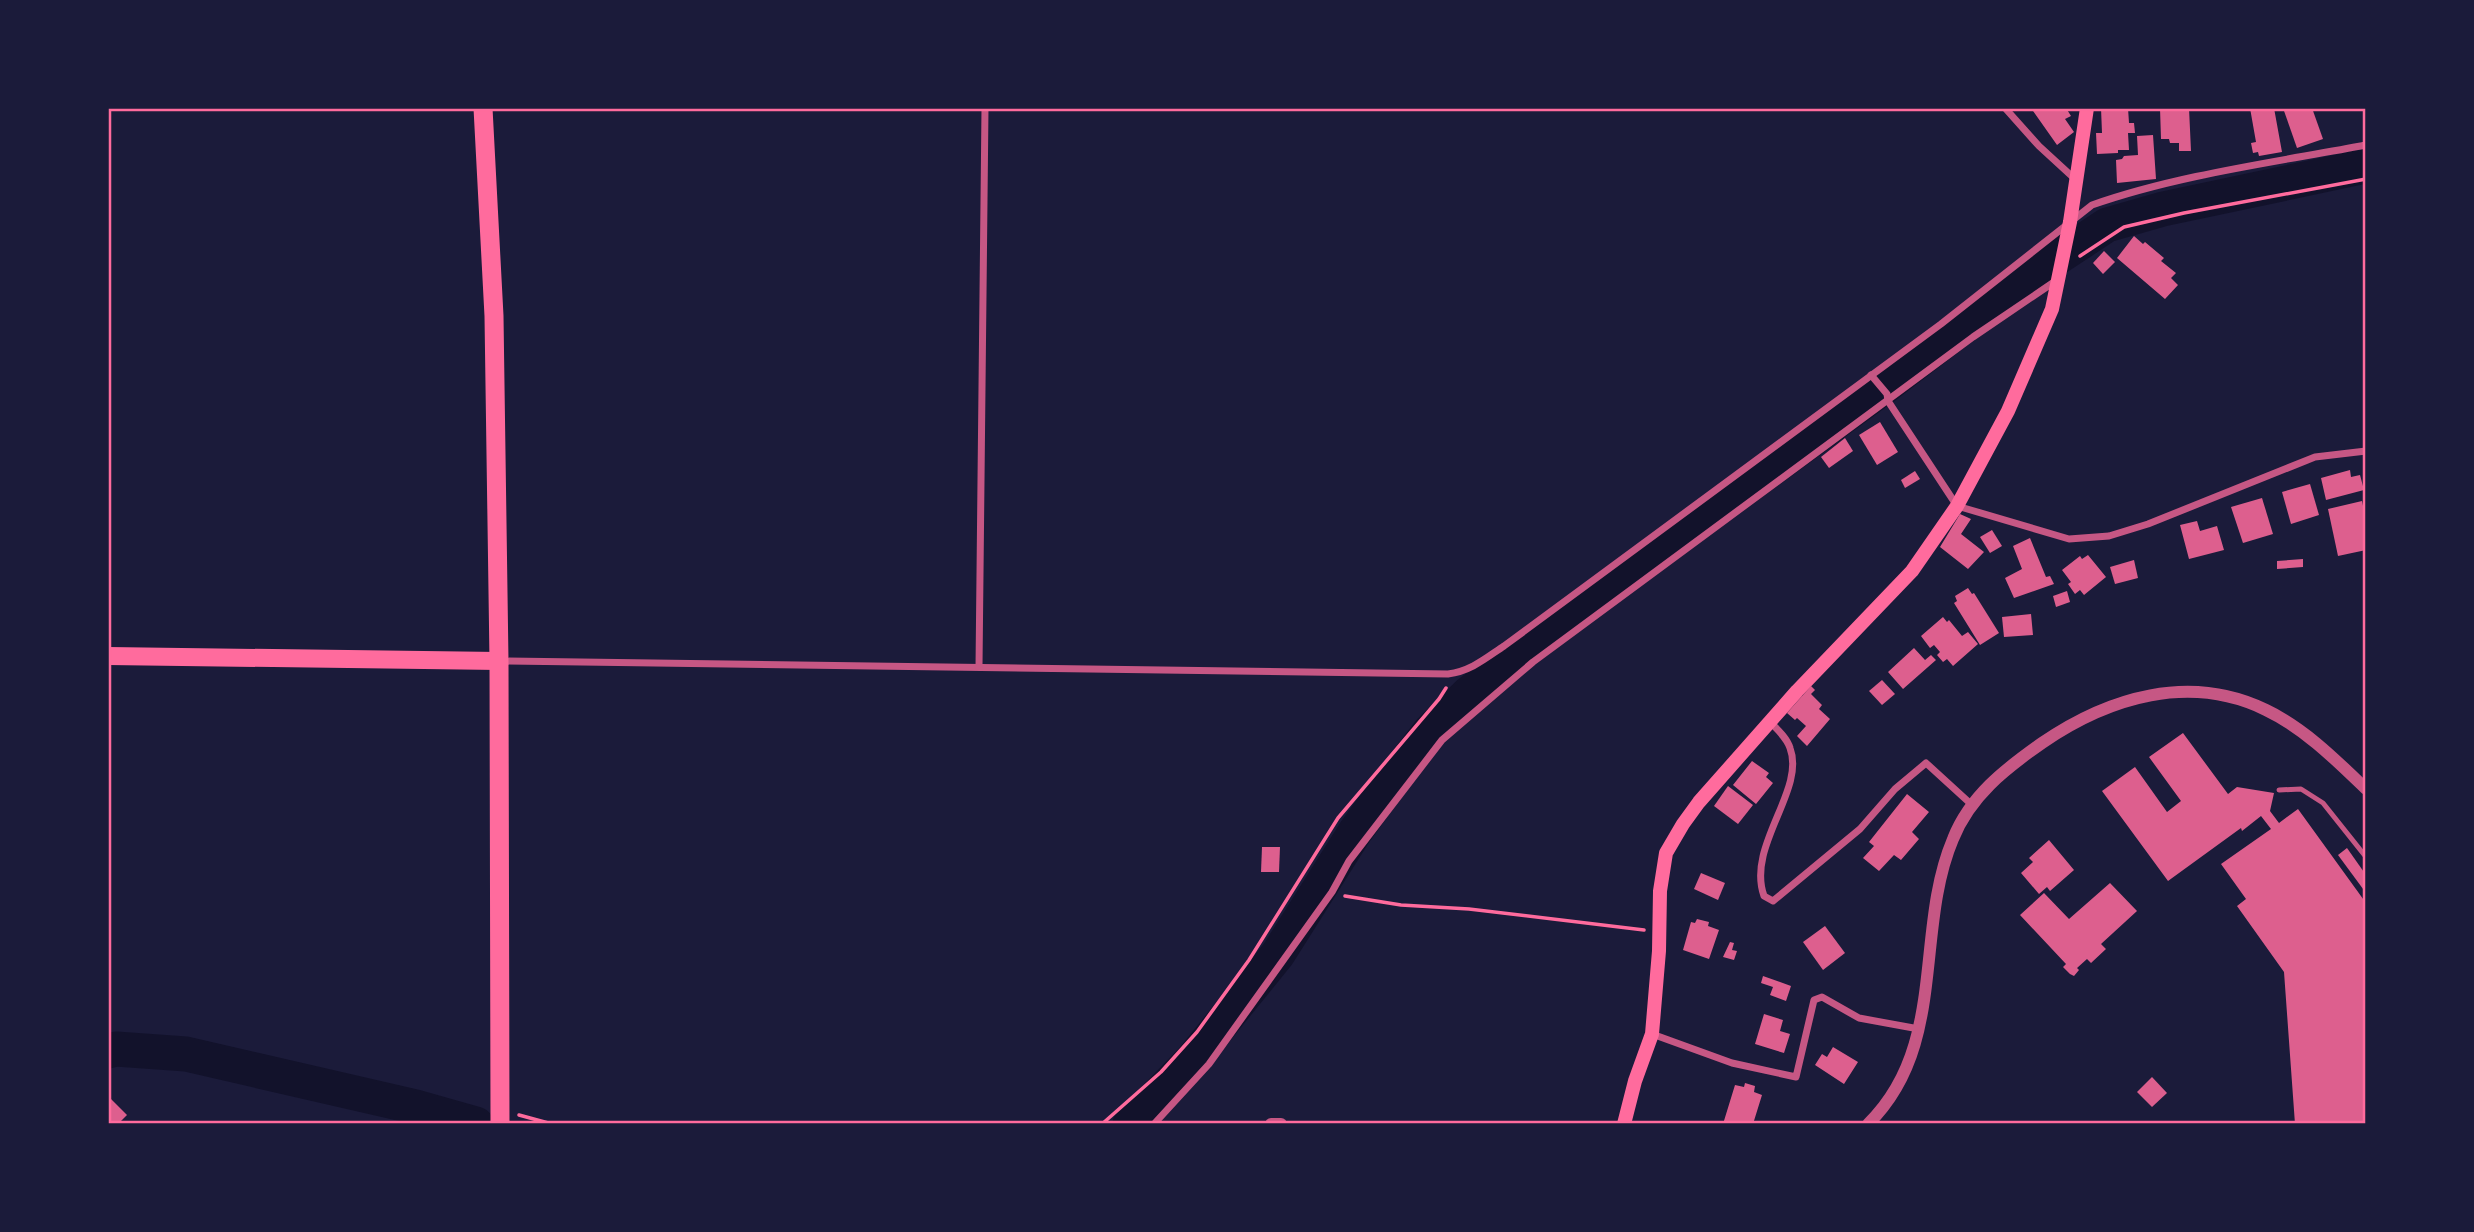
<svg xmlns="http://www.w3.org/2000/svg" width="2474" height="1232" viewBox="0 0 2474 1232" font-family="'Exo 2',sans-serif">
<rect width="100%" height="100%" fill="#1b1b3a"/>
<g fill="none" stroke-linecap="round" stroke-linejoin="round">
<g stroke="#12122b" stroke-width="35">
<polyline points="108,1051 116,1049 186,1054 416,1107 476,1124"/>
<polyline points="1130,1124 1192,1060 1278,954 1355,832 1396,775 1430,731 1468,694 1591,600 1888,384 2028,277 2107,225 2163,209 2366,166"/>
</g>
</g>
<g fill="#dd5f8e">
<polygon points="2031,108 2066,108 2071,116 2065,119 2074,132 2057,145"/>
<polygon points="2101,108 2128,108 2129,123 2134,123 2135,133 2128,133 2129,150 2118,150 2118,153 2097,154 2096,133 2102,133"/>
<polygon points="2160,108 2189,108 2191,151 2179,151 2179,143 2170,143 2169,139 2161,139"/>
<polygon points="2250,108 2274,108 2282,152 2259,156 2258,152 2253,153 2251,143 2256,142"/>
<polygon points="2283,108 2312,108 2323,139 2297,148"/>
<polygon points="2153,135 2156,179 2117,183 2116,160 2122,159 2124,156 2138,155 2137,136"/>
<polygon points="2134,236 2143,244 2145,242 2164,258 2161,261 2176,273 2171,278 2178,285 2165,299 2117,258"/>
<polygon points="2104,251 2115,262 2103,274 2093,263"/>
<polygon points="1880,422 1898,452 1877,465 1859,435"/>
<polygon points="1845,438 1853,451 1829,468 1821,457"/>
<polygon points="2350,470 2351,477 2360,475 2364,490 2326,500 2321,478"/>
<polygon points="1915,471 1920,479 1905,488 1901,480"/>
<polygon points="2310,484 2319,515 2291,524 2282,492"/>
<polygon points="2262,498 2273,534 2243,543 2231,507"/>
<polygon points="2362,501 2366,520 2366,550 2338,556 2328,509"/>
<polygon points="1960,514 1971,519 1961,534 1984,552 1968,569 1940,547"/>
<polygon points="2197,521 2200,531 2217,526 2224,550 2189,559 2180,525"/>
<polygon points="1992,530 2002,546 1990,553 1980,537"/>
<polygon points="2030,538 2046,577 2050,576 2054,584 2014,598 2005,578 2022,569 2013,546"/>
<polygon points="2088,555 2106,577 2084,595 2080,590 2075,594 2068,584 2071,582 2062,570 2080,556 2082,559"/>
<polygon points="2303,559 2303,567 2277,569 2277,561"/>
<polygon points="2134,560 2138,578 2115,584 2110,567"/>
<polygon points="1968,588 1972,594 1974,593 1999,633 1980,645 1954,603 1957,601 1955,596"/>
<polygon points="2067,591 2070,602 2056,607 2053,596"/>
<polygon points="2031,614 2033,635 2004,637 2002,617"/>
<polygon points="1943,617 1947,622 1949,620 1962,636 1968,632 1978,644 1953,666 1947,659 1943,662 1937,655 1940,652 1934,645 1930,648 1921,636"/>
<polygon points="1914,648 1925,660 1931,655 1936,660 1903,689 1888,672"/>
<polygon points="1882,680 1895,694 1882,705 1869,691"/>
<polygon points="1811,686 1815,690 1811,694 1822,705 1819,709 1830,719 1807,746 1797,736 1806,726 1797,718 1795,720 1787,713"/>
<polygon points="2183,733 2228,794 2237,787 2274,793 2270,811 2279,823 2298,809 2366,903 2366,1124 2295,1124 2284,972 2237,906 2246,899 2221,864 2271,829 2261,816 2242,831 2241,828 2168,881 2102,791 2135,767 2167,812 2181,801 2149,757"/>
<polygon points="1752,761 1769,773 1766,777 1773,783 1756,804 1733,785"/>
<polygon points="1728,786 1753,805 1738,824 1714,806"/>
<polygon points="1907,794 1929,812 1912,832 1919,839 1901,860 1894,855 1879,871 1863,858 1874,846 1869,842"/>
<polygon points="2049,840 2074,870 2050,891 2047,887 2039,894 2021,873 2033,862 2029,858"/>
<polygon points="1262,847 1280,847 1279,872 1261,872"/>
<polygon points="2347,848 2366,875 2366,893 2338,855"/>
<polygon points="1701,873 1725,883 1718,900 1694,889"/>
<polygon points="2110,883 2137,911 2101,944 2106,949 2091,963 2087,959 2077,968 2079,970 2074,976 2070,974 2063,967 2066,964 2020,915 2044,893 2069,919"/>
<polygon points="1697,919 1709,922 1708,926 1719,930 1709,959 1683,950 1691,922 1695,923"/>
<polygon points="1825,926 1845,953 1823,970 1803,942"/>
<polygon points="1730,942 1734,943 1732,950 1737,951 1734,960 1723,957"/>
<polygon points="1763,976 1791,986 1786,1001 1770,995 1773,987 1761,983"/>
<polygon points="1764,1014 1783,1020 1780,1031 1790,1034 1784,1053 1755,1044"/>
<polygon points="1833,1047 1858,1062 1844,1084 1815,1065 1822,1054 1827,1057"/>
<polygon points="2152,1077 2167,1093 2152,1107 2137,1092"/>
<polygon points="1745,1083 1755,1086 1754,1092 1762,1095 1753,1124 1723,1124 1735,1085 1744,1087"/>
<polygon points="108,1096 127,1115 118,1124 108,1124"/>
</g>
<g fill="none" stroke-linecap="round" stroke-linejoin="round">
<g stroke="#ff6b9d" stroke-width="3.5">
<polyline points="2080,256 2124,227 2184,213 2366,179"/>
<polyline points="1345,896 1401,905 1469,909 1644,930"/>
<polyline points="519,1115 552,1124"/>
<polyline points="1102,1124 1161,1072 1197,1032 1249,960 1338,818 1439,699 1446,688"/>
</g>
<polyline stroke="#c65784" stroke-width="5" points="2279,790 2301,789 2323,803 2366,857"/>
<g stroke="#c65784" stroke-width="7">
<polyline points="2005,108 2039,146 2076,180"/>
<polyline points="1871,375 1887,394 1888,401 1957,506 2069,539 2109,536 2148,524 2315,457 2366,451"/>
<path d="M500,661L1448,674C1471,671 1486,658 1504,646L1941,324L2092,205C2177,175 2276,162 2366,145"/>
<polyline points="979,667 985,108"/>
<path d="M1770,722C1777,729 1787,738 1790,748C1806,790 1746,846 1764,896L1773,901L1860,829L1895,789L1926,763L1972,805"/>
<polyline points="1652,1034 1732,1063 1796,1077 1814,1000 1822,997 1859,1018 1919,1029"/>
<polyline points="1154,1124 1209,1064 1332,892 1349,861 1442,740 1533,662 1973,337 2057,280"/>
</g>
<g stroke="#c65784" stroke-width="12">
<polyline points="1271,1124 1281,1124"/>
<path d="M1868,1124C1948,1046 1914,931 1953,839C1970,796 2005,769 2042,743C2109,697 2190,673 2266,710C2304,728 2336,760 2366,789"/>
</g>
<polyline stroke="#ff6b9d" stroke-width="14" points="1624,1124 1635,1081 1652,1034 1659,951 1660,891 1666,853 1683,824 1699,802 1797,691 1912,571 1957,506 2008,411 2052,309 2070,222 2087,108"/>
<polyline stroke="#ff6b9d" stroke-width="18" points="108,656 499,661"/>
<polyline stroke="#ff6b9d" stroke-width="19" points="483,108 494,316 499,661 500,1124"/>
</g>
<rect width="2474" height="1232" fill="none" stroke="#1b1b3a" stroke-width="220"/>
<rect x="110" y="110" width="2254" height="1012" fill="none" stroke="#ff6b9d" stroke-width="2.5"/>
</svg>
